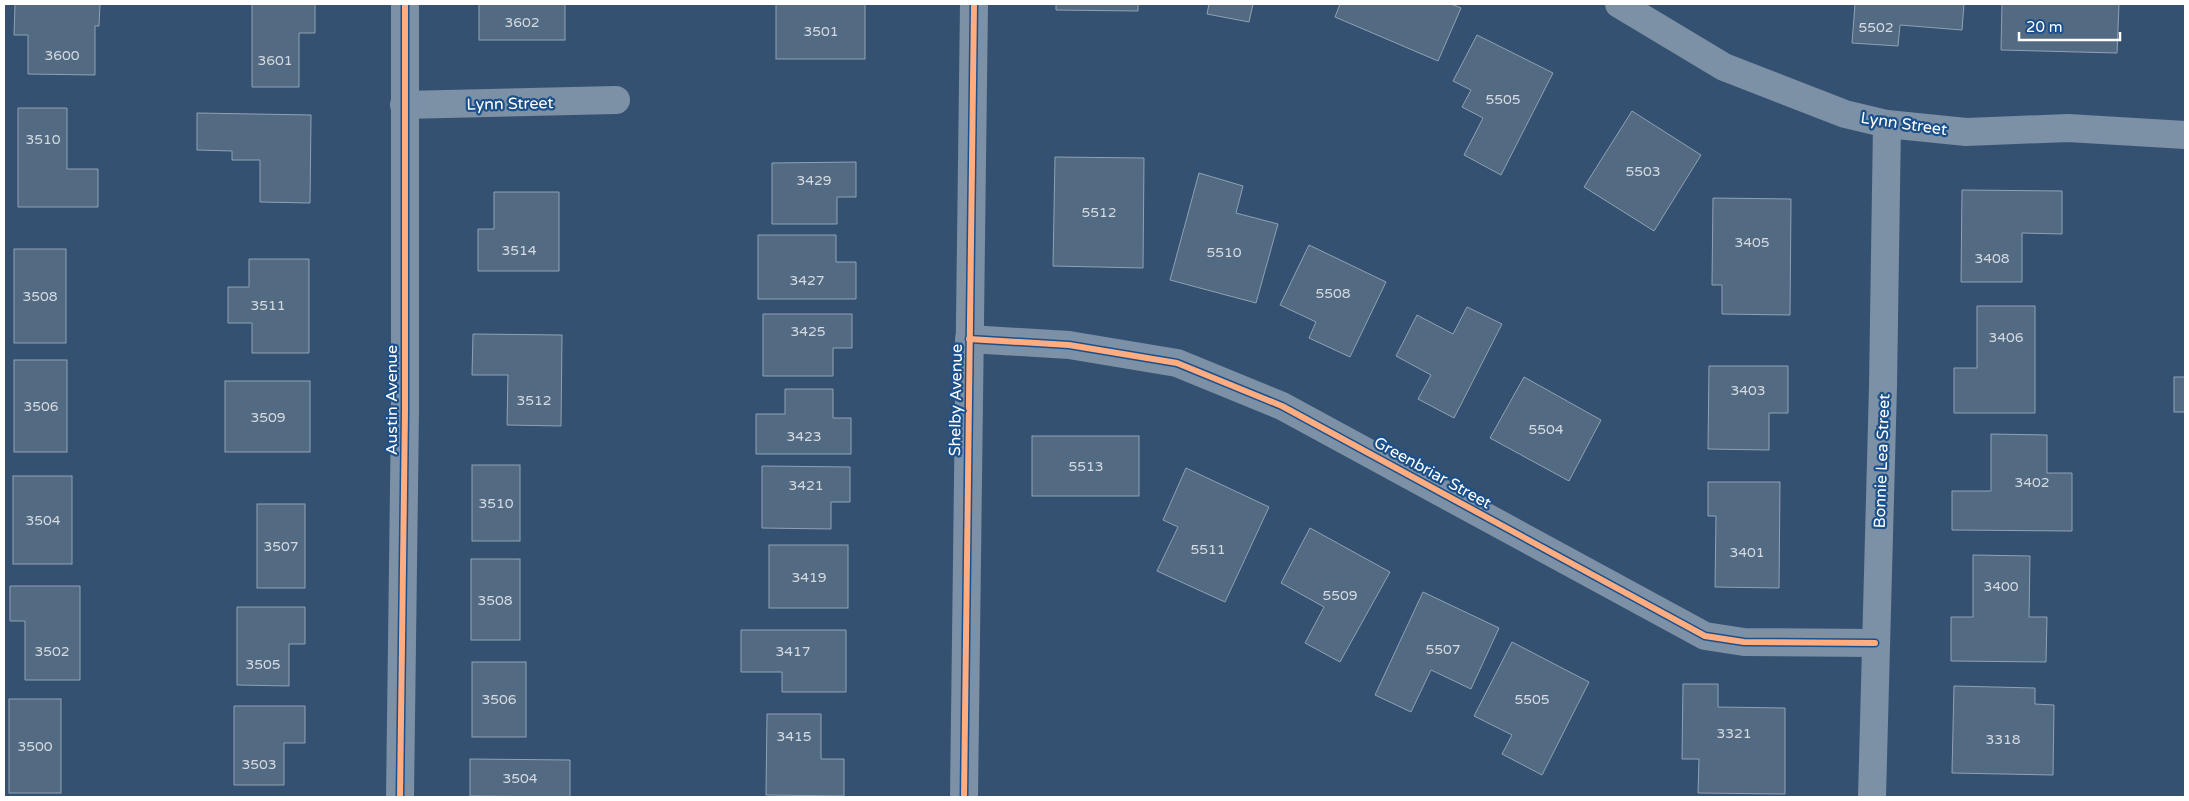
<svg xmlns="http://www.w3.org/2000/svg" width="2189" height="801" viewBox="0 0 2189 801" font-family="'Varela Round',sans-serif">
<rect width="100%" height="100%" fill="#355171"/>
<g fill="#536a83" stroke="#90a1b4">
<polygon points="15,4 100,4 99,26 95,26 95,75 28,74 28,35 14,35"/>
<polygon points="252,4 315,4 315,33 299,33 299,87 252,87"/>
<rect x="479" y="4" width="86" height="36"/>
<rect x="776" y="4" width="89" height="55"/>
<polygon points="1056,4 1138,4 1138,11 1056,10"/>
<polygon points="1209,4 1253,4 1249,22 1207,14"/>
<polygon points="1340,4 1451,4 1461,8 1438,61 1335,17"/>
<polygon points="1855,4 1964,4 1962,30 1900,25 1898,46 1852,43"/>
<polygon points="2002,4 2119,4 2117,53 2001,50"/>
<polygon points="1477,35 1553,73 1501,175 1464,155 1483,118 1462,107 1471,90 1453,81"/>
<polygon points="18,108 67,108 67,169 98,169 98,207 18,207"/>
<polygon points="1632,111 1701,155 1654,231 1584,187"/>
<polygon points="197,113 311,115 310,203 260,202 260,160 232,160 232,151 197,150"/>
<polygon points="1055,157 1144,158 1143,268 1053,266"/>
<polygon points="856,162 856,197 837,197 837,224 772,224 772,163"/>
<polygon points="1199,173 1243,186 1236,213 1278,224 1256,303 1170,280"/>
<polygon points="1962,190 2062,191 2062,234 2022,233 2022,282 1961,282"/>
<polygon points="494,192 559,192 559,271 478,271 478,229 494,229"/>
<polygon points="1713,198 1791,199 1790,315 1722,314 1722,285 1712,285"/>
<polygon points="758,235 836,235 836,262 856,262 856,299 758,299"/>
<polygon points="1309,245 1386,282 1350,357 1309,338 1316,322 1280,305"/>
<rect x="14" y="249" width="52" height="94"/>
<polygon points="249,259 309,259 309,353 252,353 252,323 228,323 228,287 249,287"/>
<polygon points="1977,306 2035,306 2035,413 1954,413 1954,368 1977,368"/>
<polygon points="1467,307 1502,324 1454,418 1418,399 1431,375 1396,356 1417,315 1453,334"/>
<polygon points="763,314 852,314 852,348 833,348 833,376 763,376"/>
<polygon points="473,334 562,335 561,426 507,425 508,375 472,375"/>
<rect x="14" y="360" width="53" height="92"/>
<polygon points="1709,366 1788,366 1788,413 1769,413 1769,450 1708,449"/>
<polygon points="1524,377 1601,420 1569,481 1490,438"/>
<rect x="2174" y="377" width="11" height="35"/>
<rect x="225" y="381" width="85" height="71"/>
<polygon points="785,389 833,389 833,418 851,418 851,454 756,454 756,414 785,414"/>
<polygon points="1991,434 2047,435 2047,473 2072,473 2072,531 1952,530 1952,491 1991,491"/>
<rect x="1032" y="436" width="107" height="60"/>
<rect x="472" y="465" width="48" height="76"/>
<polygon points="762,466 850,467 850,502 831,502 831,529 762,528"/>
<polygon points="1186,468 1269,507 1225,602 1157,571 1178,527 1163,520"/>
<rect x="13" y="476" width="59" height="88"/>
<polygon points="1708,482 1780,482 1779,588 1715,587 1716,516 1708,516"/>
<rect x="257" y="504" width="48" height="84"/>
<polygon points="1310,528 1390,572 1340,662 1305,643 1324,607 1281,583"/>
<rect x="769" y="545" width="79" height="63"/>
<polygon points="1973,555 2030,556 2029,617 2047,617 2046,662 1951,661 1951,617 1973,617"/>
<rect x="471" y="559" width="49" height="81"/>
<polygon points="10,586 80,586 80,680 25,680 25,621 10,621"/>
<polygon points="1423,592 1499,628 1471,689 1431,670 1411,712 1375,695"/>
<polygon points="237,607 305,607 305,644 289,644 289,686 237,685"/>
<polygon points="741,630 846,630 846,692 782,692 782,672 741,672"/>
<polygon points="1512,642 1589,682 1542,775 1502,754 1512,735 1474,716"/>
<rect x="472" y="662" width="54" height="75"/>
<polygon points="1683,684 1718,684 1718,707 1785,708 1785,794 1698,793 1699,759 1682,759"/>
<polygon points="1954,686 2035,688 2035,704 2054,705 2053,775 1952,773"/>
<rect x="9" y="699" width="52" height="94"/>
<polygon points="234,706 305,706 305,743 284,743 284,785 234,785"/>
<polygon points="767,714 821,714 821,759 844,759 844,796 766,795"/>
<polygon points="470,759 570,760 570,797 470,796"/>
</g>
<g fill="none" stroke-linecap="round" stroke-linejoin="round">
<g stroke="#7c90a6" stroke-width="28">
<polyline points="1619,4 1724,67 1845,114 1887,124 1966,132 2068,128 2185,135"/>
<polyline points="404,105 616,100"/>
<polyline points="969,339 1069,345 1177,363 1282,406 1705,636 1744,642 1875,643"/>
<polyline points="400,797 405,411 405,4"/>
<polyline points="964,797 974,4"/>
<polyline points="1872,797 1883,386 1887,124"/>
</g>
<defs>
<g id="cycleway">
<polyline points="969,339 1069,345 1177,363 1282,406 1705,636 1744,642 1875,643"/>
<polyline points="400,797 405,411 405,4"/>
<polyline points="964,797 974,4"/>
</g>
</defs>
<use href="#cycleway" stroke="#1c508a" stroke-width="9"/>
<use href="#cycleway" stroke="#ffac80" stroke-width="6"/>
</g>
<g text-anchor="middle" stroke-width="4.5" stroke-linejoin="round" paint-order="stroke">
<g font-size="14" fill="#d4dae0">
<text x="522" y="27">3602</text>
<text x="1876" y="32">5502</text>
<text x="821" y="36">3501</text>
<text x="62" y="60">3600</text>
<text x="275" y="65">3601</text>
<text x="1503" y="104">5505</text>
<text x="43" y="144">3510</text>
<text x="1643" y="176">5503</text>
<text x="814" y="185">3429</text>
<text x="1099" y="217">5512</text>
<text x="1752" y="247">3405</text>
<text x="519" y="255">3514</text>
<text x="1224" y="257">5510</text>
<text x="1992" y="263">3408</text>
<text x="807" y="285">3427</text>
<text x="1333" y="298">5508</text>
<text x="40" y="301">3508</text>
<text x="268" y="310">3511</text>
<text x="808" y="336">3425</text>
<text x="2006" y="342">3406</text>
<text x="1748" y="395">3403</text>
<text x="534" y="405">3512</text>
<text x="41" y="411">3506</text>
<text x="268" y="422">3509</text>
<text x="1546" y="434">5504</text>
<text x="804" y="441">3423</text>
<text x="1086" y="471">5513</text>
<text x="2032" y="487">3402</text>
<text x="806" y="490">3421</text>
<text x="496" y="508">3510</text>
<text x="43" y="525">3504</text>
<text x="281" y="551">3507</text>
<text x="1208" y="554">5511</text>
<text x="1747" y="557">3401</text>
<text x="809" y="582">3419</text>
<text x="2001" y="591">3400</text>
<text x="1340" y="600">5509</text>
<text x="495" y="605">3508</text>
<text x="1443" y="654">5507</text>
<text x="52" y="656">3502</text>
<text x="793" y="656">3417</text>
<text x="263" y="669">3505</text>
<text x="499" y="704">3506</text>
<text x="1532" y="704">5505</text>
<text x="1734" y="738">3321</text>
<text x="794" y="741">3415</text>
<text x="2003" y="744">3318</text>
<text x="35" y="751">3500</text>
<text x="259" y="769">3503</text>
<text x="520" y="783">3504</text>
</g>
<g font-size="16" fill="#fff" stroke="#1c508a">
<text transform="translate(510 103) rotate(-1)" y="6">Lynn Street</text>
<text transform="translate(1904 123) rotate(8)" y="6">Lynn Street</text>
<text transform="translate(391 400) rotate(-90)" y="6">Austin Avenue</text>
<text transform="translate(955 400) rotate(-89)" y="6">Shelby Avenue</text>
<text transform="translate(1881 461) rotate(-88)" y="6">Bonnie Lea Street</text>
<text transform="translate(1433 472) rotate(29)" y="6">Greenbriar Street</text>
</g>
</g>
<rect width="2189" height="801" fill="none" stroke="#ffffff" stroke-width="10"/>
<path d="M2019 32v8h101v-8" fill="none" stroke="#ffffff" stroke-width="2.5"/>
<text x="2026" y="32" font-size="15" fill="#ffffff" stroke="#1c508a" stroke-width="4" paint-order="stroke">20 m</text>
</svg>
